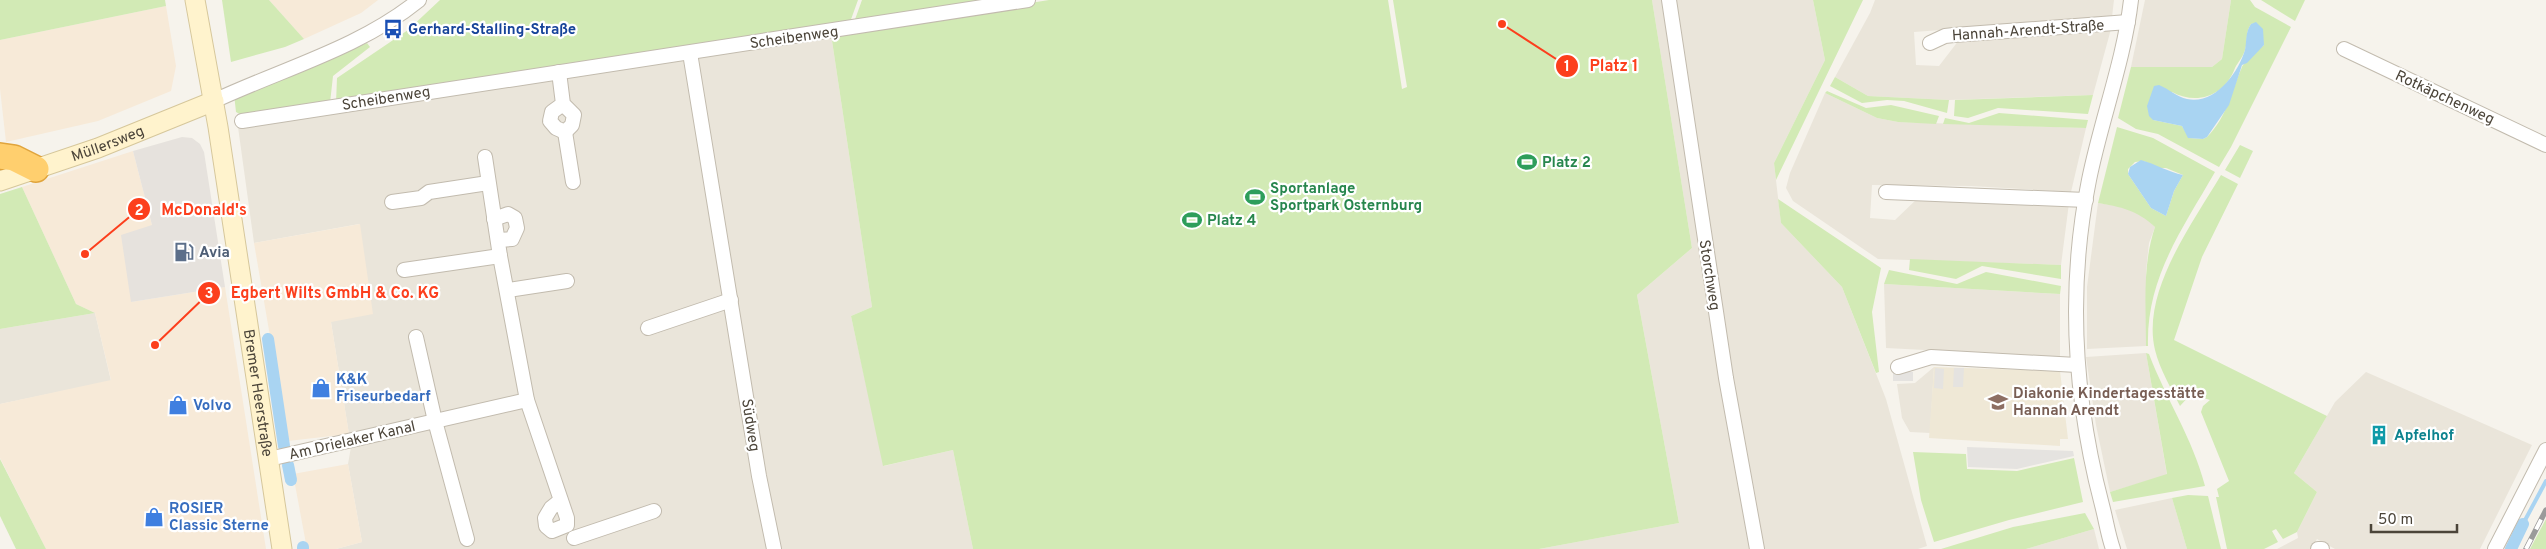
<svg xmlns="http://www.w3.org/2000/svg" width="2546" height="549" viewBox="0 0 2546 549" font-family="Overpass,sans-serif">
<rect width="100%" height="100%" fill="#f6f3ec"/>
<g fill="#eae5da">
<polygon points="1652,0 1813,0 1825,60 1774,163 1781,223 1842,287 1886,399 1927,546 1918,549 1539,549 1679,523 1637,295 1692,248"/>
<polygon points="1875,0 2114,0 2112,17 1914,32 1916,65 1939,66 1959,40 2111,29 2093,95 1949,100 1868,96 1835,77 1870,13"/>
<polygon points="2145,0 2231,0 2222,59 2212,67 2131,67"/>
<polygon points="831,34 872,307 851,316 884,466 953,450 973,549 336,549 362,542 348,464 351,447 331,322 359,224 254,243 238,127 328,110"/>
<polygon points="1825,93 1877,118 1898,122 2086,128 2071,192 1971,186 1872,185 1870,218 1895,220 1918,198 2069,203 2061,265 1878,259 1793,201 1786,188 1790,173"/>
<polygon points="2098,203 2124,207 2142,215 2155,227 2149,243 2146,271 2146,346 2087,349 2087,287"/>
<polygon points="1884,284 2060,294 2060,357 1886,348"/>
<polygon points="95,313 111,381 0,404 0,329"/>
<polygon points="2146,353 2167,475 2110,492 2096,425 2086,357"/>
<polygon points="1934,367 1930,433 1910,432 1902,418 1897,384 1915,383"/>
<polygon points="2366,372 2532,445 2480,549 2335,549 2317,539 2311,549 2277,549 2298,538 2297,532 2317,492 2294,473 2335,402"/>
<polygon points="2172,498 2187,549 2127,549 2115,510"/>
<polygon points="2094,529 2099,549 2026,549"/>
</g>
<g fill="#f7ead8">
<polygon points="269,0 378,0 361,13 304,39"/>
<polygon points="166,6 176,66 171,91 98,121 6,142 0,89 0,40"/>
<polygon points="133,151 152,225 131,302 225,287 266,549 46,549 0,458 0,404 111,380 95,313 76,304 22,187"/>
<polygon points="360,224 373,314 331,322 349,434 288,441 254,243"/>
<polygon points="348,464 362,542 336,549 307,549 293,474"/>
</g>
<polygon fill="#e6e2dd" points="182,137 192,138 200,144 204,152 225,287 131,302 121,235 152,225 133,151"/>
<polygon fill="#efe8d6" points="1934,367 2060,371 2068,439 2060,439 2060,446 1929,438"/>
<g fill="#d2eab5" fill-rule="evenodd">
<polygon points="0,0 165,0 166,6 0,40"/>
<polygon points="222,0 269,0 304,39 285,47 231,62"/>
<polygon points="440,0 858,0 849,25 336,103 337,78 408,30"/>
<polygon points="862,0 1001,0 853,25"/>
<polygon points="1049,0 1388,0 1402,89 1407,87 1393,0 1652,0 1692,248 1637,295 1679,523 1539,549 973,549 953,450 883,466 851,316 872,307 831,34"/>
<polygon points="1813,0 1863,0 1776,180 1774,163 1825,60"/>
<path d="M2231,0H2250L2255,7L2291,27L2231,147L2219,167L2158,134L2136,129L2118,118L2131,67H2212L2222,59ZM2256,23L2264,45C2260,48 2243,64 2242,67C2231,92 2227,117 2207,137L2203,139L2189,138L2182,126L2153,120L2172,92C2198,106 2225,95 2235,68C2238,62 2243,57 2245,50C2248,41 2245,33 2251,24Z"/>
<polygon points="2261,0 2305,0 2295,21"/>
<polygon points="367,43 370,47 333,76 330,103 245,117 236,112 234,94 324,61"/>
<polygon points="1835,77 1868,96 1949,100 1947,113 1904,101 1887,100 1862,103 1830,86"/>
<polygon points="1827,91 1866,108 1891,105 1939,116 1936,124 1898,122 1877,118 1825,93"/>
<polygon points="2093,95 2088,114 1998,108 1968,118 1954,116 1955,100"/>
<polygon points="1999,113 2088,120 2086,128 1943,124 1945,118 1969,123"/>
<path d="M2117,127L2153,138L2215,172C2183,228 2146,278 2148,346H2146C2146,306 2142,265 2155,227C2137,210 2121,207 2098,203ZM2144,161L2158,168H2166L2183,175L2174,191L2166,216L2151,208L2128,174V169L2135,162Z"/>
<polygon points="2240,145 2253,151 2240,178 2225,170"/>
<path d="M2221,175L2238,184L2202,257L2174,340L2327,416L2294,473L2317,492L2297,532L2283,539L2276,529L2272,531L2278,542L2264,549H2227L2216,497H2219L2217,489L2229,481L2201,412L2203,406L2210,400L2191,394L2180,406C2171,388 2160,370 2155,350C2141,291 2193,223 2221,175Z"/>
<polygon points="22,187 76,304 95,313 0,329 0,194"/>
<polygon points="1778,199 1881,268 1872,312 1879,372 1876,373 1842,287 1781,223"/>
<polygon points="1910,259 2061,265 2061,279 1982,266 1956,279 1909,270"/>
<polygon points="1889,270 1957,284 1986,272 2061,286 2060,294 1884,284"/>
<path d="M2146,353L2149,354C2166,399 2193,439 2205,486L2113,502L2110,492L2167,474Z"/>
<polygon points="1913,452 1966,454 1967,469 2017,471 2074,458 2083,502 2009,520 1934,542 1921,500"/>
<polygon points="0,459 46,549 16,549 0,516"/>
<polygon points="2188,495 2208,496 2221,549 2187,549 2172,498"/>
<polygon points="2085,513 2094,529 2026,549 1941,549 2013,527"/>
<polygon points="2546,519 2546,549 2530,549"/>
</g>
<g fill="#e5e3e0">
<polygon points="1935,368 1944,369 1943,389 1934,388"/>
<polygon points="1954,368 1964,368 1963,387 1953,387"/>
<rect x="1893" y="372" width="20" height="9"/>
<polygon points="1967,447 2073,451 2074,456 2017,469 1968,467"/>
</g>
<g fill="#a9d4f2">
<path d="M2256,22L2263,29L2264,45L2247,63L2242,65L2229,105L2207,137L2203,139L2188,138L2182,126L2153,120L2149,116L2147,106L2154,86L2159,85C2169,89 2177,97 2187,99C2215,105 2238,73 2245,50C2247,40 2245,33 2251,24Z"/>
<path d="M2141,160C2155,164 2169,172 2183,175L2174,191L2166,216L2151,208L2128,174L2130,167Z"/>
</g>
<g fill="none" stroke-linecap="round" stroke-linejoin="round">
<polyline stroke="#a9d4f2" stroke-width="4" points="2523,524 2546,481"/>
<g stroke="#a9d4f2" stroke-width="12">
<polyline points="268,339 284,446"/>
<polyline points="288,465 291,480"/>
<polyline points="303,547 303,549"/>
<polyline points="2511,549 2523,524"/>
</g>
<defs>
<g id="street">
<polyline points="1669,0 1726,378 1757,549"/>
<polyline points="1930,43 1945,36 1954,35 2128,22"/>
<polyline points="2344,49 2546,145"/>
<polyline points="690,53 759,476 774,549"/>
<polyline points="559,72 563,104 552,112 550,121 556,128 565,132 572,125 574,115 563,104"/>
<path d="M214,101C282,69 360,48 419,0"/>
<polyline points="242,121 1028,0"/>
<polyline points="565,132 573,182"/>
<polyline points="485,157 500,256 527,400 567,518 567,525 552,531 546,526 545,518 551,508 561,500"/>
<polyline points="1886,192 2086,200"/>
<polyline points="392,202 421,198 429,192 488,183"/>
<polyline points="494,219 508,214 515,218 517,228 512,239 499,240"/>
<polyline points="404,270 500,256"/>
<polyline points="508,290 567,281"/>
<polyline points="648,328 731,300"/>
<polyline points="416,337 435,421 467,539"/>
<polyline points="1898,367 1931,357 2077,365"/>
<polyline points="269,459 527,400"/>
<polyline points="574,538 654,511"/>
<path d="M2113,549C2108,535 2106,520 2102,505C2074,398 2067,289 2089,180C2101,120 2124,61 2131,0"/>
<polyline points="2318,549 2322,549"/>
<polyline points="2495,549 2546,450"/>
</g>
<g id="secondary">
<path id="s1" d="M195,0L218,127L282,549"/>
<path id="s2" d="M0,181L98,148L214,101"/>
</g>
<polyline id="highway" points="0,156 14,158 36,169"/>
</defs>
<use href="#street" stroke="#c2bbae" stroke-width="16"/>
<use href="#secondary" stroke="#d6c79b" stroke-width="21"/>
<use href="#highway" stroke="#e0a43c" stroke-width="28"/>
<use href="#street" stroke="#fff" stroke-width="14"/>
<use href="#secondary" stroke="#fff3cd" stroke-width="19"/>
<use href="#highway" stroke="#ffcf6e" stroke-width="25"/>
<defs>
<polyline id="rail" points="2526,549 2546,510"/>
</defs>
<use href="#rail" stroke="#9a9a9a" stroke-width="5.5"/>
<use href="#rail" stroke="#fff" stroke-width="4" stroke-dasharray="11" stroke-linecap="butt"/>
</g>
<defs>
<symbol id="bus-bare" viewBox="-9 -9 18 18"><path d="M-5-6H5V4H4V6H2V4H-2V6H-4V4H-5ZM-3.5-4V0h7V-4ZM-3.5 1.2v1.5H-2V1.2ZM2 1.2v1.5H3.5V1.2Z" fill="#1a4fb4" stroke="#fff" stroke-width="2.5" paint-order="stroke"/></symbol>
<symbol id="stadium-bare" viewBox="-9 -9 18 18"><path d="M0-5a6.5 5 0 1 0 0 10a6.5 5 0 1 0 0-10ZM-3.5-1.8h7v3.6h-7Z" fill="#2e9e5b" stroke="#fff" stroke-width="2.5" paint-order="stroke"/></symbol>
<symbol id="fuel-bare" viewBox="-9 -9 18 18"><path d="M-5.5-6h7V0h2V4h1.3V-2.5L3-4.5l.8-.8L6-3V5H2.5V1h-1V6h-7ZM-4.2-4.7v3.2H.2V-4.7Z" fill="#5c6f8a" stroke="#fff" stroke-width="2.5" paint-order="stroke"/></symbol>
<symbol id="shop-bare" viewBox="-9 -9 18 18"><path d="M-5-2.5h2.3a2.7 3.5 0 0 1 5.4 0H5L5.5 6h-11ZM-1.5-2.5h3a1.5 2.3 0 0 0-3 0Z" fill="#3f7fe0" stroke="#fff" stroke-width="2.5" paint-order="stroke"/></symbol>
<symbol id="school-bare" viewBox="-9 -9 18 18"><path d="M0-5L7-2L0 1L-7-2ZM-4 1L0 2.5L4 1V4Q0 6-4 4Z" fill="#8d6e63" stroke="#fff" stroke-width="2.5" paint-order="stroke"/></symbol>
<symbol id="building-bare" viewBox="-9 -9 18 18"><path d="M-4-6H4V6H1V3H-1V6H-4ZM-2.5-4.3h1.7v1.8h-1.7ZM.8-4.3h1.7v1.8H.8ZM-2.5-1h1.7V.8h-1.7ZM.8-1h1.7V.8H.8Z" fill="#0f9aa8" stroke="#fff" stroke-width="2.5" paint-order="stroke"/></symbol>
</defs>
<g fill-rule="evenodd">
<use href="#bus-bare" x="379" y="15" width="28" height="28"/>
<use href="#stadium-bare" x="1513" y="148" width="28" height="28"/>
<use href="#stadium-bare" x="1241" y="183" width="28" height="28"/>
<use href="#stadium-bare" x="1178" y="206" width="28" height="28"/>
<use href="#fuel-bare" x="170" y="238" width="28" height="28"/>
<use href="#shop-bare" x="307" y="374" width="28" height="28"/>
<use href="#school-bare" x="1984" y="388" width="28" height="28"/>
<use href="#shop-bare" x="164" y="391" width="28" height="28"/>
<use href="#building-bare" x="2365" y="421" width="28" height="28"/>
<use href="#shop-bare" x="140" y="503" width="28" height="28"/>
</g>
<g text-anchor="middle" stroke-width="4.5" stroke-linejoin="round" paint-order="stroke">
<g font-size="15" font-weight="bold" fill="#164399" stroke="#fff" text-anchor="start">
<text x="408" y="34">Gerhard-Stalling-Straße</text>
</g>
<g font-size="15" fill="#4b4439" stroke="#fff">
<text transform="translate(2028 30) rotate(-4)" y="5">Hannah-Arendt-Straße</text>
<text transform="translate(794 37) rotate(-8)" y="5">Scheibenweg</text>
<text transform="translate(2445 97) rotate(25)" y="5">Rotkäpchenweg</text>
<text transform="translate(386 98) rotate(-9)" y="5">Scheibenweg</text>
<text dy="5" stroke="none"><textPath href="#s2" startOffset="114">Müllersweg</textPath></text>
<text transform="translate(1710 275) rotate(81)" y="5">Storchweg</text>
<text dy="5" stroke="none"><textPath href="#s1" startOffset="398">Bremer Heerstraße</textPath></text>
<text transform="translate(751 425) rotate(81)" y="5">Südweg</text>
<text transform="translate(352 440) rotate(-13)" y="5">Am Drielaker Kanal</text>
</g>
<g font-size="15" font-weight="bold" fill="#27864d" stroke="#fff" text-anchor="start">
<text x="1542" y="167">Platz 2</text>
<text x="1270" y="193">Sportanlage<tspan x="1270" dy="17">Sportpark Osternburg</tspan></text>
<text x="1207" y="225">Platz 4</text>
</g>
<g font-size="15" font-weight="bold" fill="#4e5e75" stroke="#fff" text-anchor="start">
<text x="199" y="257">Avia</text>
</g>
<g font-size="15" font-weight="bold" fill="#366cbe" stroke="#fff" text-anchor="start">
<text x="336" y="384">K&amp;K<tspan x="336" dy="17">Friseurbedarf</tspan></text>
<text x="193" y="410">Volvo</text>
<text x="169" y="513">ROSIER<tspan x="169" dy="17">Classic Sterne</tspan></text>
</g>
<g font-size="15" font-weight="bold" fill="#785e54" stroke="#fff" text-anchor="start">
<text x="2013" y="398">Diakonie Kindertagesstätte<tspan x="2013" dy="17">Hannah Arendt</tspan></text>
</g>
<g font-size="15" font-weight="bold" fill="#0d838f" stroke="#fff" text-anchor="start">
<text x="2394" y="440">Apfelhof</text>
</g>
</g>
<path fill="none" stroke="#fc3f1d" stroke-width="2" d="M1502 24L1567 66M85 254L139 209M155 345L209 293"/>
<g fill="#fc3f1d" stroke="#fff" stroke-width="2">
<circle cx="1502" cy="24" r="5"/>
<circle cx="85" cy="254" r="5"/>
<circle cx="155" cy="345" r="5"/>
<circle cx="1567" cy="66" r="12"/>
<circle cx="139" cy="209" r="12"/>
<circle cx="209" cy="293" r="12"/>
</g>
<g font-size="15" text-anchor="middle" font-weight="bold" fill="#fff">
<text x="1567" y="71">1</text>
<text x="139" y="215">2</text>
<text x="209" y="298">3</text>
</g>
<g font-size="16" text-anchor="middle" font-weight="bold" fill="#fc3f1d" stroke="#fff" stroke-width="4.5" stroke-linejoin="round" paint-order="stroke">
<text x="1614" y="71">Platz 1</text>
<text x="204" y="215">McDonald's</text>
<text x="335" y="298">Egbert Wilts GmbH &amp; Co. KG</text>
</g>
<path d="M2371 524v8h86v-8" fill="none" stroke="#4b4439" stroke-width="2.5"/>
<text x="2378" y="524" font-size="15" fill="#4b4439" stroke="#ffffff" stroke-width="4" paint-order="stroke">50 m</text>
</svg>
